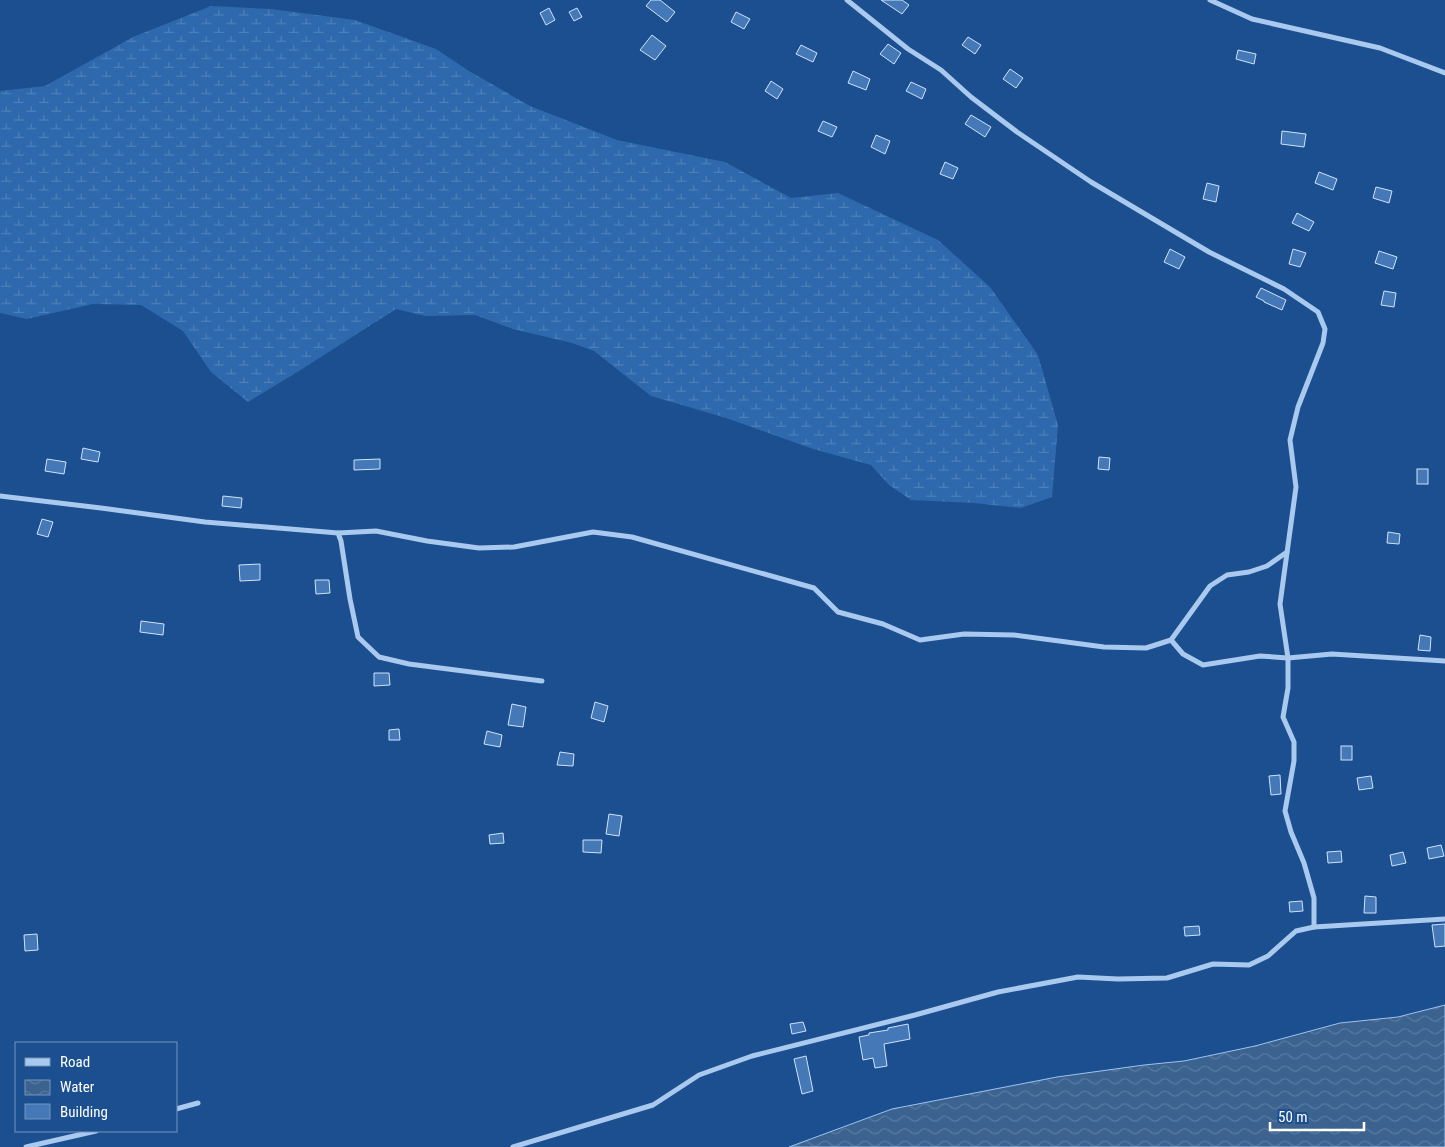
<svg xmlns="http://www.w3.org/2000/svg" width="1445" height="1147" viewBox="0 0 1445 1147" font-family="'Roboto Condensed',sans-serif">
<defs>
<pattern id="wetland-marsh" width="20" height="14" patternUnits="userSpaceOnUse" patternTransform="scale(1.25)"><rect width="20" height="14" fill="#2e69ad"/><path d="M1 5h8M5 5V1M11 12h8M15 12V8" fill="none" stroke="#4d80b9"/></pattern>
<pattern id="water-waves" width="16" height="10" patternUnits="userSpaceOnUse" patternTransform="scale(1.25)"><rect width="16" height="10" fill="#3c6290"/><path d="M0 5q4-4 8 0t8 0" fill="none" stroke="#597aa1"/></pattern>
</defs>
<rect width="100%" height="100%" fill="#1b4f8f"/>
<polygon fill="url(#wetland-marsh)" points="211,6 271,9 355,20 436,49 469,71 530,106 617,140 725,162 791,198 838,193 938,240 990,287 1038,355 1058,425 1052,497 1021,508 974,503 911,500 889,485 871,465 813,449 726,418 651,396 594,351 572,343 513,329 475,315 425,316 396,309 299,371 248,402 211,372 183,331 141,305 93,304 27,319 0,313 0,91 45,86 133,37"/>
<polygon fill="url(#water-waves)" stroke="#9cc4f0" points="1445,1005 1445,1147 789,1147 892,1109 1057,1077 1144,1065 1184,1061 1255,1046 1340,1023 1398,1017"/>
<g fill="#4478b7" stroke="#cfe3fa">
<polygon points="651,0 660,0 675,12 667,22 646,6"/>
<polygon points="881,0 902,0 909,5 902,14"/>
<polygon points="549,8 555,20 546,25 540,13"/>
<polygon points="577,8 582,17 574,21 569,12"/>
<polygon points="736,12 750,19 744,29 731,22"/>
<polygon points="652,35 666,46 655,60 640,50"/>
<polygon points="968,37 981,45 975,54 962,45"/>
<polygon points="888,44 901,53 894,64 880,54"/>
<polygon points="801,45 817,53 813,62 796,54"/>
<polygon points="1238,50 1256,54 1254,64 1236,59"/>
<polygon points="1010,69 1023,78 1016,88 1003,79"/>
<polygon points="853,71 870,79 866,90 848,83"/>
<polygon points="771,81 783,89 777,99 765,91"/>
<polygon points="911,82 926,89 922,99 906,91"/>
<polygon points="971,115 991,127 985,137 965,124"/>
<polygon points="823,121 837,127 832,137 818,131"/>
<polygon points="1282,131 1306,134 1304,147 1281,144"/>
<polygon points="876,135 890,141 885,154 871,147"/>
<polygon points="945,162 958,168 953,179 940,174"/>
<polygon points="1319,172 1337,179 1333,190 1315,183"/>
<polygon points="1207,183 1219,186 1216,202 1203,199"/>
<polygon points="1376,187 1392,191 1389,203 1373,198"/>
<polygon points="1297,213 1314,222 1309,231 1292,223"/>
<polygon points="1170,249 1185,257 1179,269 1164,262"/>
<polygon points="1293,249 1306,253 1300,267 1289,264"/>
<polygon points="1379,251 1397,257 1393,269 1375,263"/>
<polygon points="1261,288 1286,300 1282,310 1264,302 1264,301 1256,297"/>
<polygon points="1384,291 1396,293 1394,307 1381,305"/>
<polygon points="83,448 100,452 98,462 81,459"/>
<polygon points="1099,457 1110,458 1109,470 1098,469"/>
<polygon points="47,459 66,462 64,474 45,471"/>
<polygon points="380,459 380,469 354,470 354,460"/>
<rect x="1417" y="469" width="11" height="15"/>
<polygon points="223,496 242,498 241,508 222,506"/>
<polygon points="42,519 53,522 48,537 37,534"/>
<polygon points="1388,532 1400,534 1399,544 1387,543"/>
<polygon points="260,564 260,580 240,581 239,565"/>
<polygon points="315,580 329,580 330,593 316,594"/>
<polygon points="141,621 164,624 163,635 140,632"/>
<polygon points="1420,635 1431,637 1430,651 1418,650"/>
<polygon points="374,673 389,673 390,685 374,686"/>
<polygon points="595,702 608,706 604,722 591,718"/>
<polygon points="512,704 526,707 523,727 508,725"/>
<polygon points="399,729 400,740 389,740 389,730"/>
<polygon points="487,731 502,735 500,747 484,744"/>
<rect x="1341" y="746" width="11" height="14"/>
<polygon points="560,752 574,754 573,766 557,765"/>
<polygon points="1280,775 1281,794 1271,795 1269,776"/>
<polygon points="1371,776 1373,788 1359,790 1357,778"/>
<polygon points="609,814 622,816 619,836 606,834"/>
<polygon points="503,833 504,843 490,844 489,835"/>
<polygon points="583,840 602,840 601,853 583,852"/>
<polygon points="1441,845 1444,856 1429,859 1427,848"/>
<polygon points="1341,851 1342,862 1328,863 1327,852"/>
<polygon points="1403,852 1406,863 1392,866 1390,855"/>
<polygon points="1365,896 1376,897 1376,913 1364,913"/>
<polygon points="1302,901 1303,911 1290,912 1289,902"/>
<polygon points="1445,924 1445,946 1435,947 1432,925"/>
<polygon points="1199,926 1200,935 1185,936 1184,927"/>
<polygon points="37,934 38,950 25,951 24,935"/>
<polygon points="803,1022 806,1031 792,1034 790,1024"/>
<polygon points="908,1024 910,1039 884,1044 887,1066 875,1068 873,1058 863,1060 859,1037 869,1035 869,1033 888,1030 888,1028"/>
<polygon points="806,1056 813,1091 802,1094 794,1059"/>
</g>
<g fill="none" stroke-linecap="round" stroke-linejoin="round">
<g stroke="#a9c9ee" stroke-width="5">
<polyline points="847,0 908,49 941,70 971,97 1017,132 1091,182 1209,252 1284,289 1318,312 1325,329 1323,343 1298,407 1290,440 1296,487 1280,604 1288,658 1288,688 1283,717 1294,742 1294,761 1285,811 1291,832 1304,863 1314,898 1314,927"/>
<polyline points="1210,0 1252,19 1380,48 1445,73"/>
<polyline points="0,496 101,508 205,522 338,533 341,541 350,599 358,637 379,657 409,664 542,681"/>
<polyline points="338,533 376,531 427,541 479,548 514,547 593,532 632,537 814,588 838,612 883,624 920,640 964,634 1014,635 1104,647 1146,648 1171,640 1210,586 1227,575 1249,572 1267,566 1287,552"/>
<polyline points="1171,640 1183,654 1203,665 1260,656 1288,658 1332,654 1445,661"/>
<polyline points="176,1109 198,1103"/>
<polyline points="26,1147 96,1131"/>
<polyline points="513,1147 653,1105 699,1075 752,1056 915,1015 998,992 1078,977 1118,979 1167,978 1213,964 1249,965 1268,956 1296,931 1314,927 1445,919"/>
</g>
</g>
<rect x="15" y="1042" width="162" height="90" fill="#1b4f8f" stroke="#7695bc"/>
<rect x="25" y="1058" width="25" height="8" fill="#a9c9ee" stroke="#7695bc"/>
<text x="60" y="1067" font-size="15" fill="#ffffff">Road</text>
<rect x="25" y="1080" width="25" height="15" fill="url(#water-waves)" stroke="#7695bc"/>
<text x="60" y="1092" font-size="15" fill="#ffffff">Water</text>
<rect x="25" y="1104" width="25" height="15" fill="#4478b7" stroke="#7695bc"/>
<text x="60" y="1117" font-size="15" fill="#ffffff">Building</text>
<path d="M1270 1122v8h94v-8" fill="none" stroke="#ffffff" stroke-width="2.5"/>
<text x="1278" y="1122" font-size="15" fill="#ffffff" stroke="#1b4f8f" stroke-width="4" paint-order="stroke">50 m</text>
</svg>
